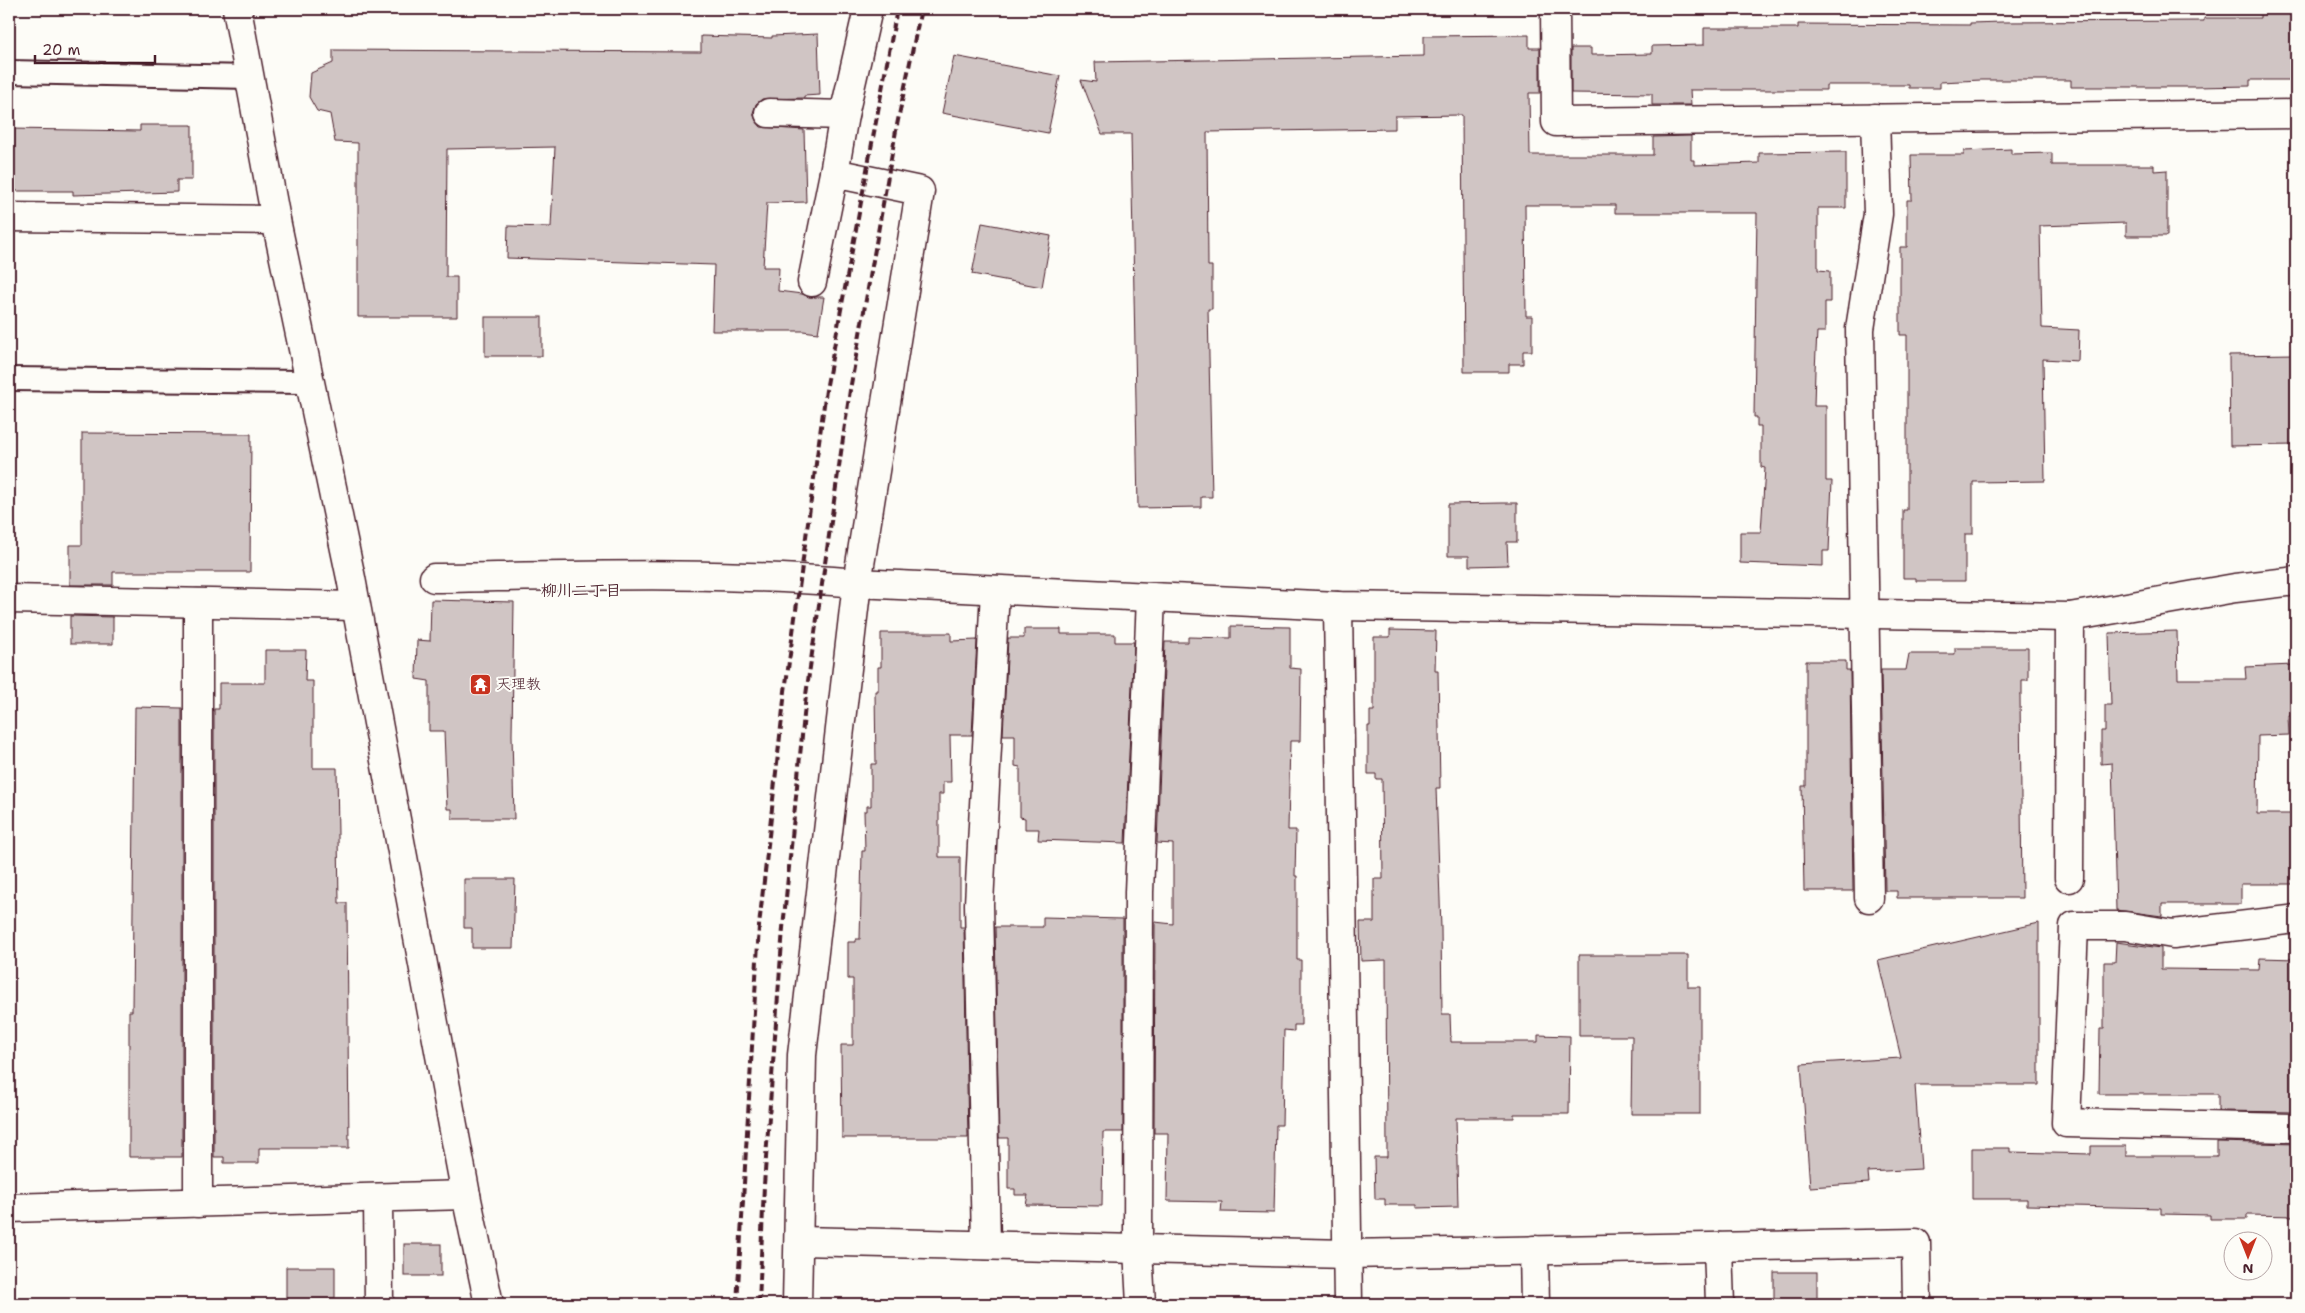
<svg xmlns="http://www.w3.org/2000/svg" width="2305" height="1313" viewBox="0 0 2305 1313" font-family="'Shantell Sans','Klee One',sans-serif">
<rect width="100%" height="100%" fill="#fdfcf7"/>
<filter id="ink" filterUnits="userSpaceOnUse"><feTurbulence type="fractalNoise" baseFrequency=".02" numOctaves="2"/><feDisplacementMap in="SourceGraphic" scale="10" xChannelSelector="R" yChannelSelector="G"/><feConvolveMatrix kernelMatrix="1 2 1 2 8 2 1 2 1" color-interpolation-filters="sRGB"/></filter>
<g filter="url(#ink)">
<g fill="#d0c5c4" stroke="#4a1f2b">
<polygon points="2260,12 2294,12 2294,80 2250,80 2250,86 2196,87 2071,87 2071,80 1981,80 1940,82 1940,88 1909,88 1909,85 1826,85 1826,90 1690,90 1691,105 1652,105 1652,94 1571,93 1571,48 1591,48 1591,55 1652,54 1652,46 1704,45 1704,28 1798,28 1798,24 1970,25 1970,23 2002,22 2204,21 2204,18 2260,18"/>
<polygon points="818,34 820,95 804,96 804,98 762,99 756,104 753,113 756,121 761,127 804,130 806,202 767,203 763,267 779,267 778,291 802,294 809,297 824,297 818,333 803,331 712,331 714,265 507,258 508,226 551,227 555,147 447,149 446,277 457,277 457,317 358,317 358,143 335,142 330,114 317,111 309,97 311,73 333,63 333,50 701,52 701,36 772,38 772,36"/>
<polygon points="1529,35 1529,48 1540,48 1540,93 1529,93 1530,155 1653,155 1653,137 1691,136 1691,160 1694,160 1694,165 1759,163 1759,153 1846,152 1846,208 1818,208 1818,270 1830,271 1830,302 1825,302 1825,332 1817,332 1815,370 1814,406 1826,406 1826,481 1832,481 1829,551 1823,551 1823,566 1740,563 1740,532 1761,532 1765,468 1761,467 1761,426 1757,426 1757,417 1754,417 1757,213 1615,213 1615,205 1525,205 1526,316 1532,316 1532,351 1523,351 1523,364 1509,364 1509,372 1464,372 1462,115 1395,116 1395,129 1207,132 1208,266 1212,266 1212,309 1208,309 1212,497 1201,497 1201,507 1138,508 1131,134 1102,134 1081,80 1096,82 1095,62 1424,56 1424,36"/>
<polygon points="954,56 1060,76 1048,133 942,113"/>
<polygon points="140,125 192,125 192,180 177,180 177,192 73,195 73,191 9,191 9,129 140,131"/>
<polygon points="2011,149 2011,154 2052,153 2052,165 2154,165 2154,171 2167,170 2167,236 2126,236 2126,223 2040,226 2042,328 2079,330 2078,361 2043,359 2045,481 1973,482 1973,534 1965,534 1965,581 1916,581 1916,578 1903,578 1903,510 1907,510 1907,335 1900,335 1900,247 1907,247 1907,200 1912,200 1911,155 1964,155 1964,151"/>
<polygon points="982,223 1051,236 1042,287 972,274"/>
<rect x="485" y="317" width="57" height="39"/>
<polygon points="2296,354 2296,445 2230,446 2229,355"/>
<polygon points="82,433 251,434 250,572 113,572 113,585 70,585 70,545 82,545"/>
<polygon points="1502,503 1517,503 1517,542 1507,542 1508,565 1469,566 1469,556 1448,556 1448,504"/>
<polygon points="431,600 514,602 512,735 514,819 452,819 452,809 447,809 444,731 429,731 429,681 416,679 417,640 430,641"/>
<polygon points="70,616 113,617 113,644 70,644"/>
<polygon points="1231,626 1290,627 1290,668 1301,669 1300,741 1290,741 1288,830 1296,830 1295,876 1297,876 1297,960 1301,960 1301,1025 1294,1025 1294,1031 1284,1030 1282,1125 1276,1125 1274,1213 1221,1212 1222,1202 1167,1201 1168,1133 1154,1133 1155,922 1173,924 1173,844 1157,843 1165,642 1188,642 1188,637 1231,638"/>
<polygon points="1024,629 1061,629 1061,634 1115,634 1115,642 1134,642 1125,843 1038,840 1039,829 1025,829 1025,818 1020,817 1020,767 1015,766 1015,735 1003,735 1008,638 1024,638"/>
<polygon points="1390,630 1436,631 1435,671 1438,671 1440,788 1436,788 1441,928 1442,1014 1450,1014 1451,1042 1538,1042 1538,1035 1570,1036 1569,1114 1514,1114 1514,1118 1456,1118 1458,1207 1417,1208 1417,1205 1385,1205 1385,1199 1375,1199 1374,1157 1387,1157 1386,960 1361,961 1360,922 1374,922 1374,879 1383,879 1382,779 1376,779 1376,774 1368,774 1368,726 1370,726 1370,711 1374,711 1374,637 1390,637"/>
<polygon points="2177,631 2178,679 2246,679 2245,667 2294,665 2295,716 2288,716 2289,735 2258,736 2257,814 2296,814 2296,884 2241,884 2241,904 2162,904 2162,916 2116,910 2112,763 2101,764 2101,731 2105,731 2105,705 2111,705 2109,633"/>
<polygon points="881,633 951,633 951,641 977,640 972,735 950,735 951,782 943,782 943,794 939,794 939,857 960,857 960,927 964,927 968,1138 842,1138 841,1045 853,1045 853,979 848,979 848,942 856,942 856,939 860,939 862,851 865,851 864,811 867,811 867,806 871,806 871,764 876,764 875,691 878,691 878,667 881,667"/>
<polygon points="1955,648 2028,648 2028,680 2022,680 2022,695 2020,695 2022,898 1897,898 1897,891 1885,891 1881,670 1906,670 1909,654 1955,654"/>
<polygon points="265,650 306,650 305,681 313,681 313,768 337,768 339,903 347,903 349,1148 259,1148 259,1163 224,1163 224,1157 214,1157 214,709 219,709 219,683 265,683"/>
<polygon points="1806,661 1846,661 1846,670 1850,670 1853,891 1804,891 1802,786 1806,786"/>
<polygon points="135,707 182,708 182,1157 129,1157 129,1011 132,1011"/>
<polygon points="464,879 515,879 513,948 472,948 472,928 464,928"/>
<polygon points="1043,917 1123,919 1123,1132 1103,1132 1102,1206 1026,1205 1028,1195 1015,1195 1015,1189 1008,1189 1008,1138 999,1138 995,927 1043,927"/>
<polygon points="2039,923 2039,1085 1915,1085 1921,1169 1868,1172 1869,1183 1810,1187 1801,1064 1901,1058 1878,960"/>
<polygon points="2116,942 2161,948 2161,969 2259,970 2260,958 2296,959 2296,1112 2218,1111 2218,1094 2099,1094 2100,1029 2104,1029 2104,962 2115,962"/>
<polygon points="1579,955 1688,955 1688,987 1700,987 1700,1114 1631,1114 1632,1036 1579,1036"/>
<polygon points="2217,1142 2296,1144 2296,1216 2247,1215 2247,1219 2210,1219 2210,1215 2161,1214 2161,1208 2027,1205 2027,1199 1972,1199 1972,1148 2010,1148 2010,1152 2091,1154 2091,1146 2126,1146 2126,1156 2217,1156"/>
<rect x="404" y="1244" width="37" height="32"/>
<polygon points="286,1267 335,1267 335,1298 329,1298 329,1304 286,1304"/>
<rect x="1774" y="1272" width="43" height="32"/>
</g>
<g fill="none" stroke-linecap="round" stroke-linejoin="round">
<defs>
<g id="service">
<polyline points="9,72 250,77"/>
<polyline points="9,379 310,382"/>
</g>
<g id="minor">
<polyline points="1555,9 1556,122 2296,114"/>
<polyline points="769,113 844,115"/>
<polyline points="9,217 276,220"/>
<polyline points="812,282 834,173"/>
<path d="M434,578C575,576 716,571 857,583L1338,606L2070,617L2235,588L2296,581"/>
<polyline points="9,599 355,606"/>
<polyline points="198,603 198,1203"/>
<polyline points="1338,606 1348,1304"/>
<polyline points="2069,878 2070,617"/>
<polyline points="1869,898 1860,329 1878,214 1875,118"/>
<polyline points="2296,919 2173,934 2125,926 2074,926 2066,1123 2296,1128"/>
<polyline points="378,1198 379,1304"/>
<polyline points="9,1208 466,1195"/>
<polyline points="799,1241 1347,1254 1916,1243 1917,1304"/>
<polyline points="986,1245 979,904 995,590"/>
<polyline points="1718,1247 1720,1304"/>
<polyline points="1534,1250 1535,1304"/>
<polyline points="797,1304 802,1055 857,583 920,191 834,173 844,115 868,9"/>
<polyline points="1141,1304 1138,1249 1139,892 1151,597"/>
</g>
<polyline id="tertiary" points="237,9 276,220 351,578 466,1195 489,1304"/>
</defs>
<use href="#service" stroke="#4a1f2b" stroke-width="26"/>
<use href="#minor" stroke="#4a1f2b" stroke-width="31"/>
<use href="#tertiary" stroke="#4a1f2b" stroke-width="31"/>
<use href="#service" stroke="#fdfcf7" stroke-width="22"/>
<use href="#minor" stroke="#fdfcf7" stroke-width="28"/>
<use href="#tertiary" stroke="#fdfcf7" stroke-width="28"/>
<g stroke="#4a1f2b" stroke-width="4" stroke-dasharray="8 4" stroke-linecap="butt">
<polyline points="737,1304 759,926 785,691 826,390 897,9"/>
<polyline points="759,1304 764,1185 783,928 806,695 850,390 897,125 921,9"/>
</g>
</g>
</g>
<defs>
<symbol id="temple-square" viewBox="-11 -11 22 22"><rect x="-9" y="-9" width="18" height="18" rx="4" fill="#c8321e" stroke="#fdfcf7"/><path d="M0-6L5-2H3V0L6.5 2.5H4V6H1.5V3h-3V6H-4V2.5H-6.5L-3 0V-2H-5Z" fill="#fff"/></symbol>
</defs>
<g fill-rule="evenodd">
<use href="#temple-square" x="468" y="672" width="25" height="25"/>
</g>
<g text-anchor="middle" stroke-width="4" stroke-linejoin="round" paint-order="stroke">
<g font-size="15" fill="#4a1f2b" stroke="#fdfcf7" text-anchor="start">
<text x="496" y="689">天理教</text>
</g>
<g font-size="16" font-weight="bold" fill="#4a1f2b" stroke="#fdfcf7">
<text x="581" y="596">柳川二丁目</text>
</g>
</g>
<rect width="2305" height="1313" fill="none" stroke="#fdfcf7" stroke-width="30"/>
<rect x="15" y="15" width="2275" height="1283" fill="none" stroke="#4a1f2b" stroke-width="2" filter="url(#ink)"/>
<g transform="translate(2248 1256) rotate(180)"><circle r="24" fill="#fdfcf7" stroke="#b5a4a5"/>
<path d="M0-4L9 19L0 12L-9 19Z" fill="#c8321e"/>
<text y="-8" font-size="14" font-weight="bold" text-anchor="middle" fill="#4a1f2b">N</text>
</g>
<path d="M35 55v8h120v-8" fill="none" stroke="#4a1f2b" stroke-width="2.5"/>
<text x="42" y="55" font-size="15" fill="#4a1f2b" stroke="#fdfcf7" stroke-width="4" paint-order="stroke">20 m</text>
</svg>
